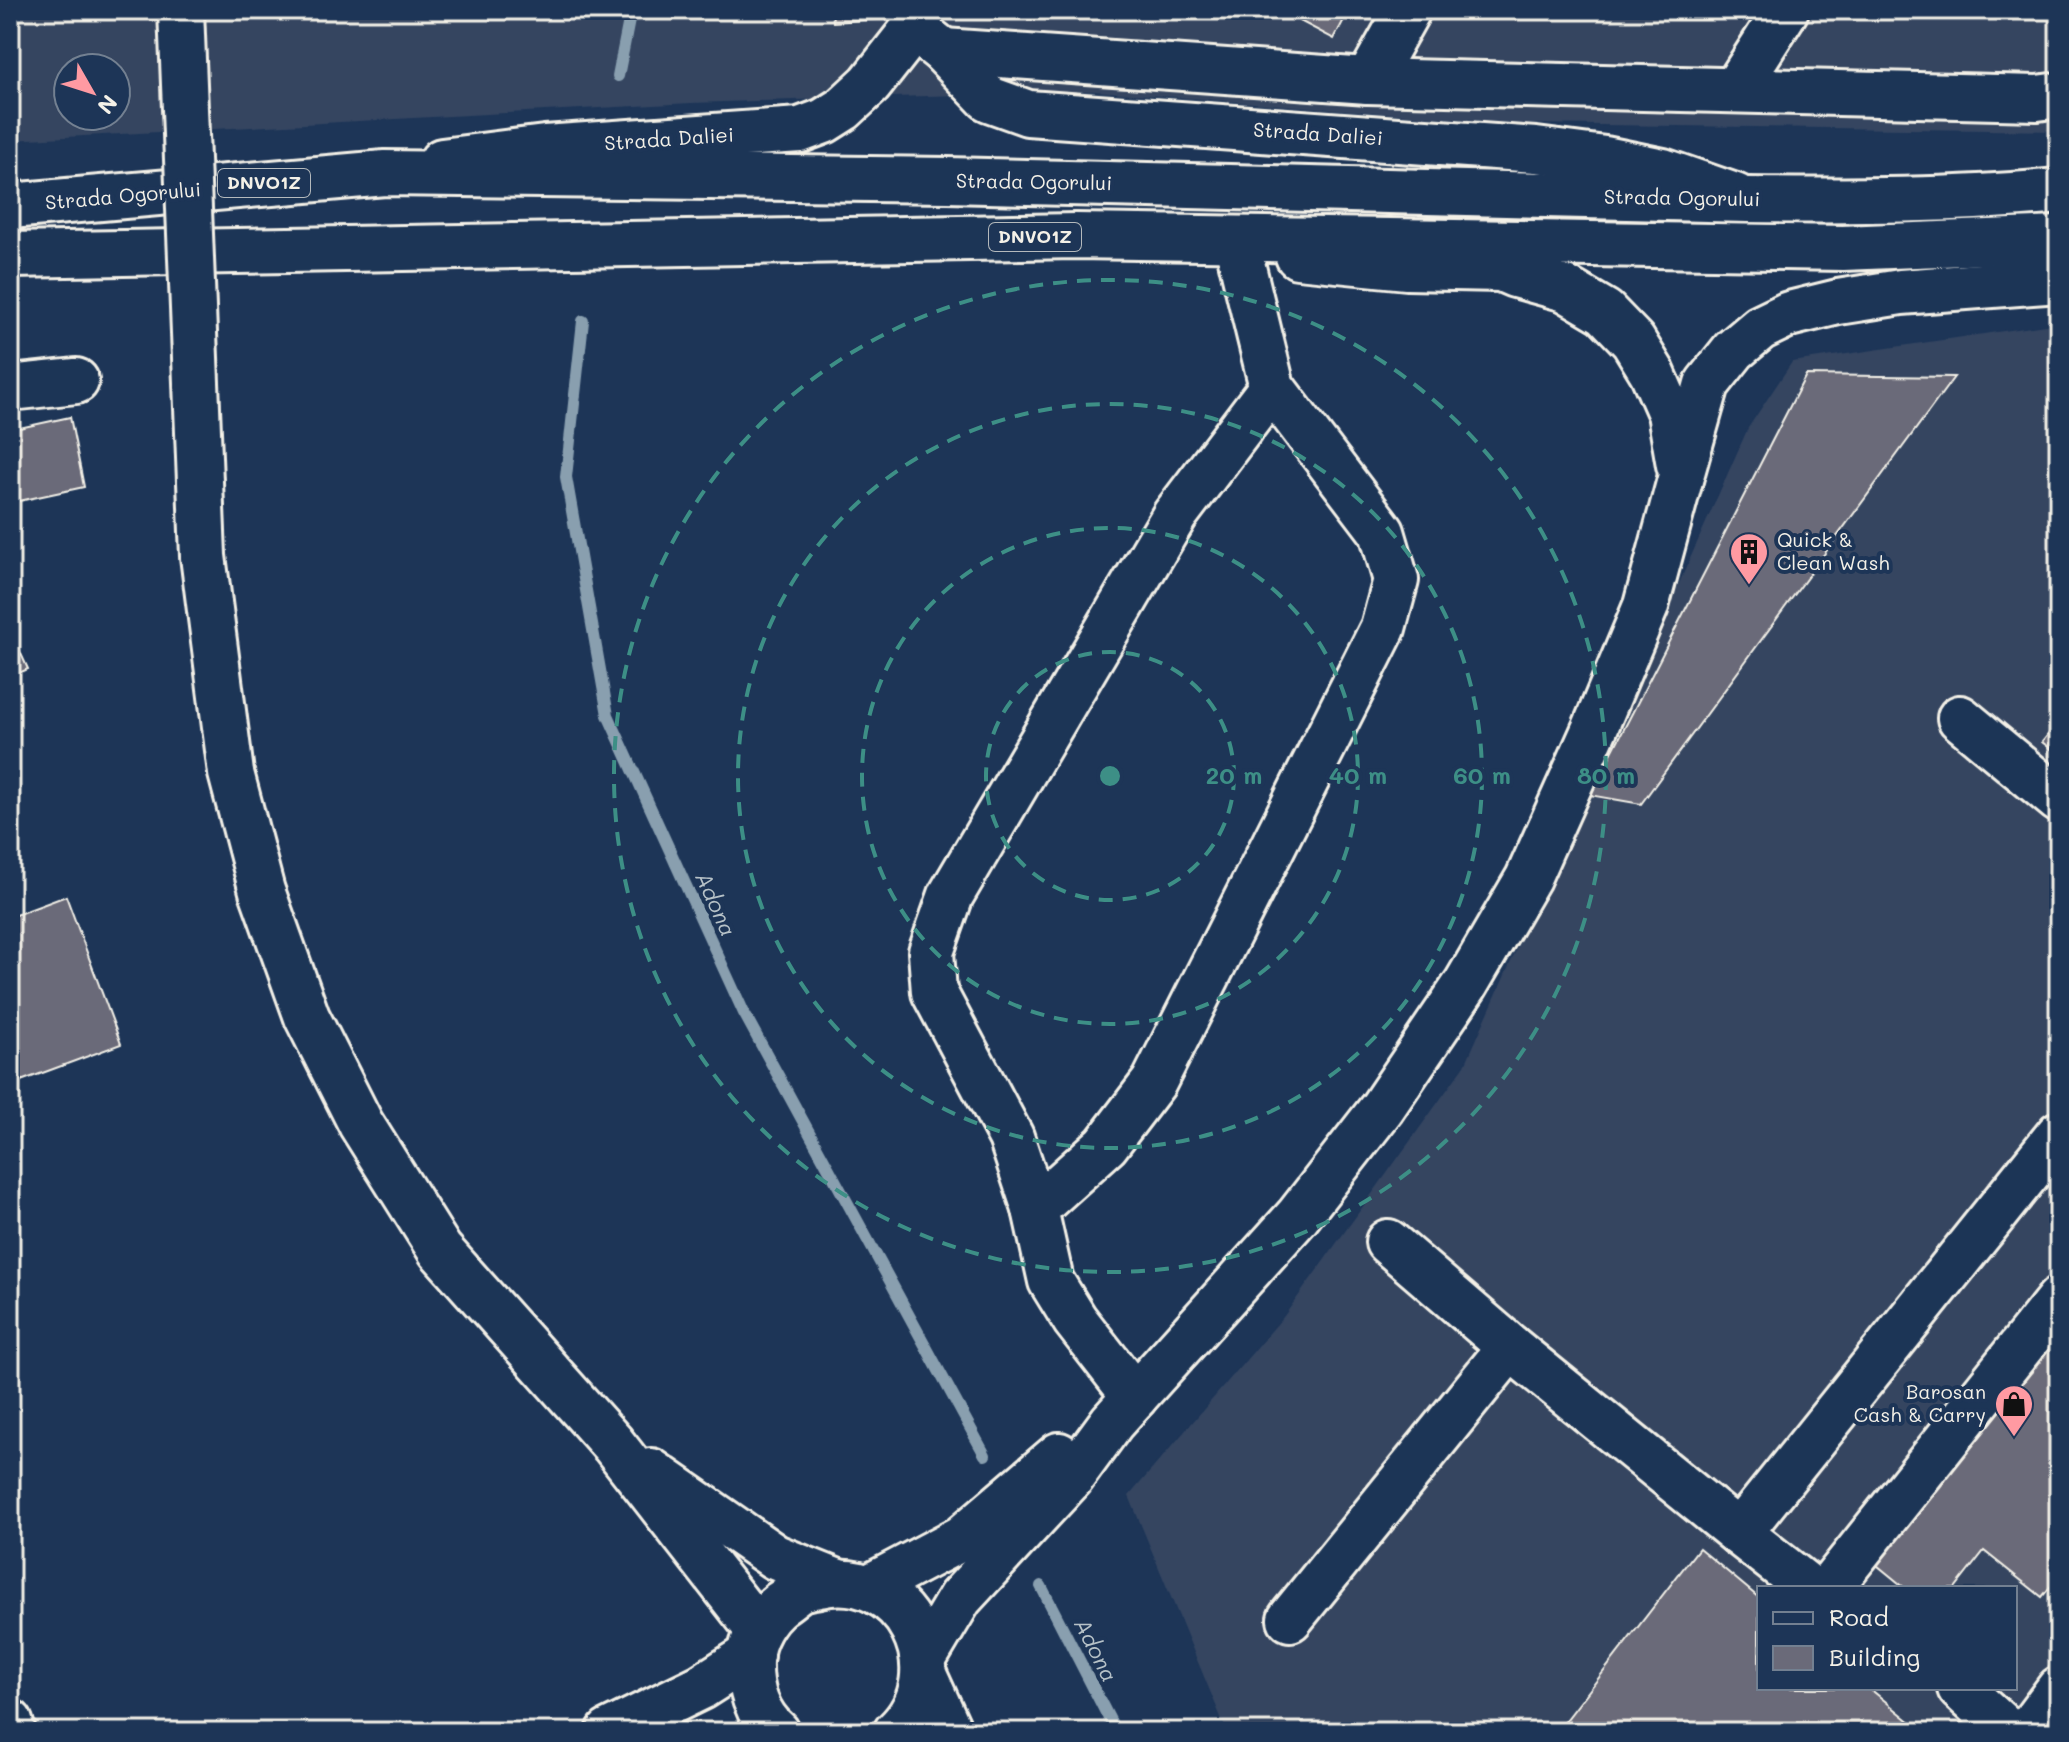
<svg xmlns="http://www.w3.org/2000/svg" width="2069" height="1742" viewBox="0 0 2069 1742" font-family="Mali,sans-serif">
<rect width="100%" height="100%" fill="#1d3557"/>
<filter id="ink" filterUnits="userSpaceOnUse"><feTurbulence type="fractalNoise" baseFrequency=".0125" numOctaves="2"/><feDisplacementMap in="SourceGraphic" scale="16" xChannelSelector="R" yChannelSelector="G"/><feConvolveMatrix kernelMatrix="1 2 1 2 8 2 1 2 1" color-interpolation-filters="sRGB"/></filter>
<g filter="url(#ink)">
<g fill="#344561" fill-rule="evenodd">
<path d="M10,10H2059V131L1525,124L1093,91L691,103L10,140ZM68,68H116V116H68Z"/>
<path d="M2059,323V1732H1227L1129,1496L1284,1316L1465,1065L1748,428L1792,362ZM1759,1588H2015V1688H1759Z"/>
</g>
<g fill="none" stroke-linecap="round" stroke-linejoin="round">
<g stroke="#899faf" stroke-width="12">
<polyline points="618,76 631,10"/>
<polyline points="583,321 566,477 608,715 744,1013 985,1455"/>
<polyline points="1041,1586 1116,1732"/>
</g>
</g>
<g fill="#6a6a79" stroke="#f4f1e8" stroke-width="2">
<polygon points="832,10 892,10 893,18 833,22"/>
<polygon points="1279,10 1349,10 1334,39"/>
<polygon points="1806,375 1954,377 1641,804 1590,795"/>
<polygon points="70,417 84,487 10,503 10,430"/>
<polygon points="10,630 28,669 10,677"/>
<polygon points="2059,721 2059,755 2042,742"/>
<polygon points="66,896 121,1044 10,1085 10,917"/>
<polygon points="2059,1325 2059,1576 2042,1597 1984,1551 1955,1588 1905,1588 1872,1561"/>
<polygon points="1699,1548 1759,1598 1759,1688 1869,1688 1923,1732 1557,1732"/>
</g>
<g fill="none" stroke-linecap="round" stroke-linejoin="round">
<defs>
<g id="minor">
<polyline points="914,28 943,51 989,99 1028,113 1536,150 1605,159 1663,171 1735,196"/>
<polyline points="943,51 1368,81 2037,98 2059,95"/>
<polyline points="1368,81 1408,10"/>
<polyline points="1735,90 1786,10"/>
<polyline points="442,161 545,148 800,130 824,121 843,109 870,84 914,28 913,10"/>
<polyline points="1298,256 1407,267 1501,269 1515,275 1566,289 1605,312 1633,341 1652,372 1670,413 1679,465"/>
<polyline points="10,388 76,381"/>
<polyline points="203,556 231,773 262,891 307,1017 361,1124 440,1250 613,1444 758,1630"/>
<polyline points="1960,718 2059,800"/>
<polyline points="1035,1209 1106,1145 1154,1082 1383,628 1396,580 1382,532 1272,387 1239,251"/>
<polyline points="1388,1242 1510,1347 1739,1533"/>
<polyline points="1135,1397 1075,1320 1051,1281 1035,1209 1011,1137 934,992 931,952 951,895 1175,515 1272,387"/>
<polyline points="651,1471 775,1557 835,1581"/>
<polyline points="869,1587 962,1538 1059,1455"/>
<polyline points="1809,1588 1739,1533 2059,1134"/>
<polyline points="1829,1588 2059,1299"/>
<polyline points="1290,1619 1510,1347"/>
<polyline points="923,1660 960,1598 1071,1478 1112,1422 1298,1216 1382,1108 1466,984 1528,878 1595,728 1646,606 1681,476 1707,384 1734,350 1760,328 1789,314 1838,302 1901,292 2059,280"/>
<polyline points="924,1675 950,1732"/>
<polyline points="1960,1688 2008,1732"/>
<polyline points="10,1722 13,1732"/>
<polyline points="609,1732 701,1687 751,1655"/>
<path d="M777,1732C756,1714 749,1687 750,1660C751,1639 764,1616 781,1603C788,1599 794,1592 801,1589C806,1587 814,1586 819,1585C904,1565 959,1672 896,1732"/>
<polyline points="2027,1732 2059,1689"/>
</g>
<g id="highway">
<path d="M10,206L385,173L948,180L1748,200C1852,201 1956,201 2059,191"/>
<polyline points="10,255 1076,236 1843,248 2059,239"/>
</g>
</defs>
<use href="#minor" stroke="#f4f1e8" stroke-width="50"/>
<use href="#highway" stroke="#f4f1e8" stroke-width="50"/>
<use href="#minor" stroke="#1d3557" stroke-width="44"/>
<use href="#highway" stroke="#1d3557" stroke-width="44"/>
<defs>
<polyline id="minor-bridge" points="181,10 203,556"/>
</defs>
<use href="#minor-bridge" stroke="#f4f1e8" stroke-width="50" stroke-linecap="butt"/>
<use href="#minor-bridge" stroke="#1d3557" stroke-width="44"/>
</g>
</g>
<g fill="none" stroke="#3d8f86" stroke-width="4" stroke-dasharray="14 10">
<circle cx="1110" cy="776" r="124"/>
<circle cx="1110" cy="776" r="248"/>
<circle cx="1110" cy="776" r="372"/>
<circle cx="1110" cy="776" r="496"/>
</g>
<defs>
<symbol id="building-pin" viewBox="-11 -11 22 30"><path d="M0 17L-7.5 6A9.5 9.5 0 1 1 7.5 6Z" fill="#ff9aa2" stroke="#1d3557"/><path d="M-4-6H4V6H1V3H-1V6H-4ZM-2.5-4.3h1.7v1.8h-1.7ZM.8-4.3h1.7v1.8H.8ZM-2.5-1h1.7V.8h-1.7ZM.8-1h1.7V.8H.8Z" fill="#111"/></symbol>
<symbol id="shop-pin" viewBox="-11 -11 22 30"><path d="M0 17L-7.5 6A9.5 9.5 0 1 1 7.5 6Z" fill="#ff9aa2" stroke="#1d3557"/><path d="M-5-2.5h2.3a2.7 3.5 0 0 1 5.4 0H5L5.5 6h-11ZM-1.5-2.5h3a1.5 2.3 0 0 0-3 0Z" fill="#111"/></symbol>
</defs>
<g fill-rule="evenodd">
<use href="#building-pin" x="1727" y="530" width="44" height="60"/>
<use href="#shop-pin" x="1992" y="1382" width="44" height="60"/>
</g>
<g text-anchor="middle" stroke-width="8" stroke-linejoin="round" paint-order="stroke">
<g fill="#1d3557" stroke="#b4b9bc" stroke-width="2">
<rect x="218" y="169" width="92" height="28" rx="6"/>
<rect x="989" y="223" width="92" height="28" rx="6"/>
</g>
<g font-size="18" font-weight="bold" fill="#f4f1e8">
<text x="264" y="189">DNVO1Z</text>
<text x="1035" y="243">DNVO1Z</text>
</g>
<g font-size="20" fill="#f4f1e8" stroke="#1d3557">
<text transform="translate(1318 134) rotate(4)" y="7">Strada Daliei</text>
<text transform="translate(669 139) rotate(-4)" y="7">Strada Daliei</text>
<text transform="translate(1034 182) rotate(1)" y="7">Strada Ogorului</text>
<text transform="translate(123 196) rotate(-5)" y="7">Strada Ogorului</text>
<text transform="translate(1682 198) rotate(1)" y="7">Strada Ogorului</text>
</g>
<g font-size="20" fill="#f4f1e8" stroke="#1d3557" text-anchor="start">
<text x="1777" y="547">Quick &amp;<tspan x="1777" dy="23">Clean Wash</tspan></text>
<text x="1986" y="1399" text-anchor="end">Barosan<tspan x="1986" dy="23">Cash &amp; Carry</tspan></text>
</g>
<g font-size="22" font-style="italic" fill="#b6c1c7" stroke="#1d3557">
<text transform="translate(716 904) rotate(66)" y="8">Adona</text>
<text transform="translate(1096 1650) rotate(63)" y="8">Adona</text>
</g>
</g>
<circle cx="1110" cy="776" r="12" fill="#3d8f86" stroke="#1d3557" stroke-width="4"/>
<g font-size="24" text-anchor="middle" font-weight="bold" fill="#3d8f86" stroke="#1d3557" stroke-width="8" stroke-linejoin="round" paint-order="stroke">
<text x="1234" y="784">20 m</text>
<text x="1358" y="784">40 m</text>
<text x="1482" y="784">60 m</text>
<text x="1606" y="784">80 m</text>
</g>
<rect width="2069" height="1742" fill="none" stroke="#1d3557" stroke-width="40"/>
<rect x="20" y="20" width="2029" height="1702" fill="none" stroke="#f4f1e8" stroke-width="3" filter="url(#ink)"/>
<rect x="1757" y="1586" width="260" height="104" fill="#1d3557" stroke="#738091" stroke-width="2"/>
<rect x="1773" y="1612" width="40" height="12" fill="#1d3557" stroke="#738091" stroke-width="2"/>
<text x="1829" y="1626" font-size="24" fill="#f4f1e8">Road</text>
<rect x="1773" y="1646" width="40" height="24" fill="#6a6a79" stroke="#738091" stroke-width="2"/>
<text x="1829" y="1666" font-size="24" fill="#f4f1e8">Building</text>
<g transform="translate(92 92) rotate(129)"><circle r="38" fill="#1d3557" stroke="#738091" stroke-width="2"/>
<path d="M0-6L14 30L0 20L-14 30Z" fill="#ff9aa2"/>
<text y="-12" font-size="22" font-weight="bold" text-anchor="middle" fill="#f4f1e8">N</text>
</g>
</svg>
